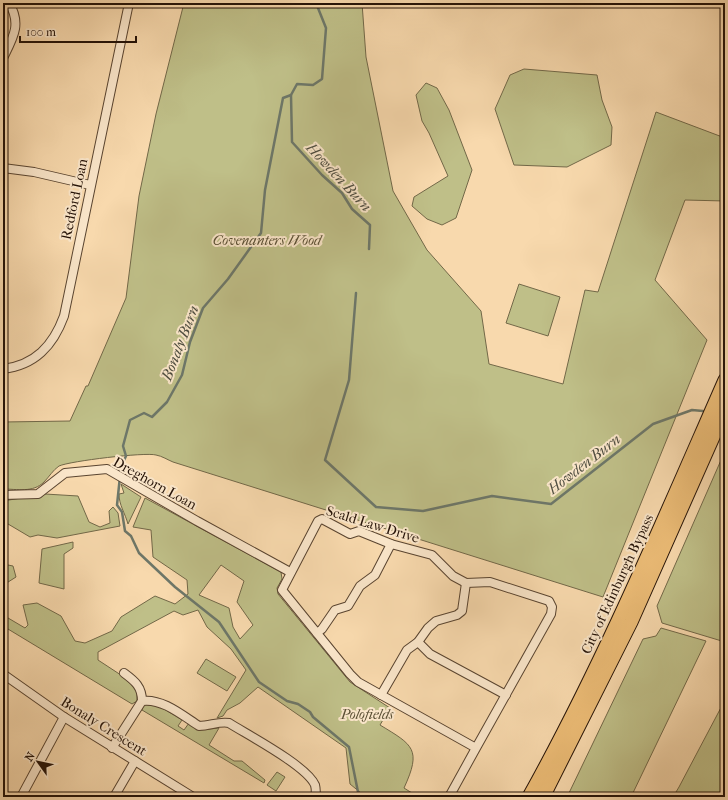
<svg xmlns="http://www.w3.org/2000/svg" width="728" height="800" viewBox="0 0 728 800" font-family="'IM FELL French Canon',serif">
<rect width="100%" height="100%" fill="#f8d9ad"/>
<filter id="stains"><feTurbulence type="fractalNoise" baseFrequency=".005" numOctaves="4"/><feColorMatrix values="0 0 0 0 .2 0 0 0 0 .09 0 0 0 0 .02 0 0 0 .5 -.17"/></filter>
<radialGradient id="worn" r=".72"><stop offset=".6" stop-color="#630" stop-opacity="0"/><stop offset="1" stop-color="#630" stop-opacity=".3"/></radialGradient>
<g fill="#bfbf88" stroke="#726848" fill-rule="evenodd">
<path d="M184,3H362L366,57L393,191L427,250L481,311L489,364L563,384L585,290L598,292L656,112L725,138V201L685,200L655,280L707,340L603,597L173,462C168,460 162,456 156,455C145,452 70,461 59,466C53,470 49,477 44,482C33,493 17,489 3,489V422L70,421L86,386H88L126,298L139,196L156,114Z"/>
<polygon points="524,69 597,75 602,100 612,127 611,145 567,167 514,165 495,109 510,75"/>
<polygon points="426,83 437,88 449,110 472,170 456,218 442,225 427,219 412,206 414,197 448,176 429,133 422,121 416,95"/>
<polygon points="519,284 560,297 548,336 506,323"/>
<polygon points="725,451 725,642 662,623 657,606"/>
<path d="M121,484L141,497L128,524C125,513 119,505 119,494L124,493Z"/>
<polygon points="45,494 78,496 89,522 100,527 110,523 109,511 113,507 118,513 120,526 57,538 38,535 30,537 3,521 3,501"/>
<path d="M145,498L281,572L282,579L277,588L278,594L350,682L390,708L380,725C413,745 422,749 404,788L412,793L415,797H363L361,793L350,784L346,748L258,687L240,703L227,710L223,716L217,718L246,670L231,649L207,627L198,610L183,615L174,611L98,652V660L127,679L137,689V701L132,704L3,626V615L25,628L28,625L23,605L37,603L61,616L75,641L85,643L112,631L121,617L155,596L175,604L188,594L187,580L153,557L151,530L133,527ZM221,565L244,581L237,602L253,625L240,639L233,627L229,608L199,595Z"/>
<polygon points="73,542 73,548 64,554 64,589 39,583 42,549"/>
<polygon points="3,564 13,566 16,577 5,584 7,604 3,608"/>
<polygon points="661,628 706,641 631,797 581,797 569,793 643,639 656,636"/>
<polygon points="206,659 236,677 227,691 197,673"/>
<polygon points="725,700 725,797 673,797 679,787"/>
<polygon points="143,704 159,706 182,720 178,726 184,730 189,723 200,730 219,728 209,745 234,761 242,761 265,780 264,783 142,710"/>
<polygon points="277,772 285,777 276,791 267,785"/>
</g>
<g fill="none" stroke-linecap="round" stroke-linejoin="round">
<g stroke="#6d7769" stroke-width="2.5">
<polyline points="316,3 326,28 322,79 313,85 297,84 291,95 283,98 265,190 261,233 228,279 203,308 190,342 182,375 167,402 152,417 144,413 130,420 123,446 126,456 121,467 117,505 122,512 125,531 131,536 139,553 175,587 219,622 259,682 287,701 298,704 310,712 313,717 349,747 359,797"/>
<polyline points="291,95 292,142 322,175 342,193 352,209 370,225 369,249"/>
<polyline points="356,293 349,380 325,460 376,507 423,511 492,496 551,504 653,424 692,410 703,411"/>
</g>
<defs>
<g id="minor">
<path d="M3,58C13,38 22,24 9,3"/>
<polyline points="3,168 34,172 90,185"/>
<path d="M3,369C35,365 53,346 64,316L129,3"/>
<polyline points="3,495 38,494 65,473 107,469 197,521 290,572"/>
<polyline points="317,633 322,629 335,610 348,606 360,586 375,575 391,544"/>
<polyline points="418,642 430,654 506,695"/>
<path d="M124,673C135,681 142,687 142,701"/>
<polyline points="3,674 64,717 193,797"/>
<polyline points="381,695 407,650 418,642 428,628 436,621 457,615 462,611 466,583"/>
<path d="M112,748L142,701C162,698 182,715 199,726C210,726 219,721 229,723C248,735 307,766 315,785C316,789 316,793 315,797"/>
<polyline points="21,797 64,717"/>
<polyline points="114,797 135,761"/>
<polyline points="449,797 476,748 358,682 350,674 282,590 318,521 322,519 350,534 359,531 391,544 432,555 453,576 466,583 490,582 549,601 552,607 551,614 476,748"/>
</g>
<g id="trunk">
<path d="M529,797C604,662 663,521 725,380"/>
<polyline points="543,797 631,622 725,410"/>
</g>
</defs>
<use href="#minor" stroke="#594430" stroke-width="10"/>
<use href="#trunk" stroke="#241207" stroke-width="15"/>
<use href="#minor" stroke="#fae6ca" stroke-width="8"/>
<use href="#trunk" stroke="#ecbc76" stroke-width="13"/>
</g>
<g text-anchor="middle" stroke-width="4" stroke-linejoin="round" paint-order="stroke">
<g font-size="14" fill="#241207" stroke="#fae6ca">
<text transform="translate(74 199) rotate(-78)" y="5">Redford Loan</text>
<text transform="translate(155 483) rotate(29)" y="5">Dreghorn Loan</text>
<text transform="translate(373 524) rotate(17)" y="5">Scald Law Drive</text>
<text transform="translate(617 584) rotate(-65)" y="5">City of Edinburgh Bypass</text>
<text transform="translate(104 726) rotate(32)" y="5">Bonaly Crescent</text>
</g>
<g font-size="14" font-style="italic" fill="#5a4f34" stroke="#fae6ca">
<text x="267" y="245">Covenanters Wood</text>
<text x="367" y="719">Polofields</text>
</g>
<g font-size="15" font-style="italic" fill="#4e4d40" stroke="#fae6ca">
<text transform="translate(339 177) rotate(47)" y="5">Howden Burn</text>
<text transform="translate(180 343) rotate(-69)" y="5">Bonaly Burn</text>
<text transform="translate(584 464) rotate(-38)" y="5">Howden Burn</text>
</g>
</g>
<rect width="728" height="800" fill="none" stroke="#f8d9ad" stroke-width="16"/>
<rect x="4" y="4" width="720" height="792" fill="none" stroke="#241207" stroke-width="2"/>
<rect x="8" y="8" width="712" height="784" fill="none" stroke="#241207"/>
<g transform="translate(38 762) rotate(303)" stroke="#fae6ca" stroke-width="3" paint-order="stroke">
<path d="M0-3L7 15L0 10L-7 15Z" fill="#241207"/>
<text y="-6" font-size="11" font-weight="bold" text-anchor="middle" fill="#241207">N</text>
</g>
<path d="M20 36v6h116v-6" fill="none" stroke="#241207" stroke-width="2"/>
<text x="26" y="36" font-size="12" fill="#241207" stroke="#fae6ca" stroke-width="3" paint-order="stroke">100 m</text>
<rect width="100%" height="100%" filter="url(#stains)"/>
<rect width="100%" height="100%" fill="url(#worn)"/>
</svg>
